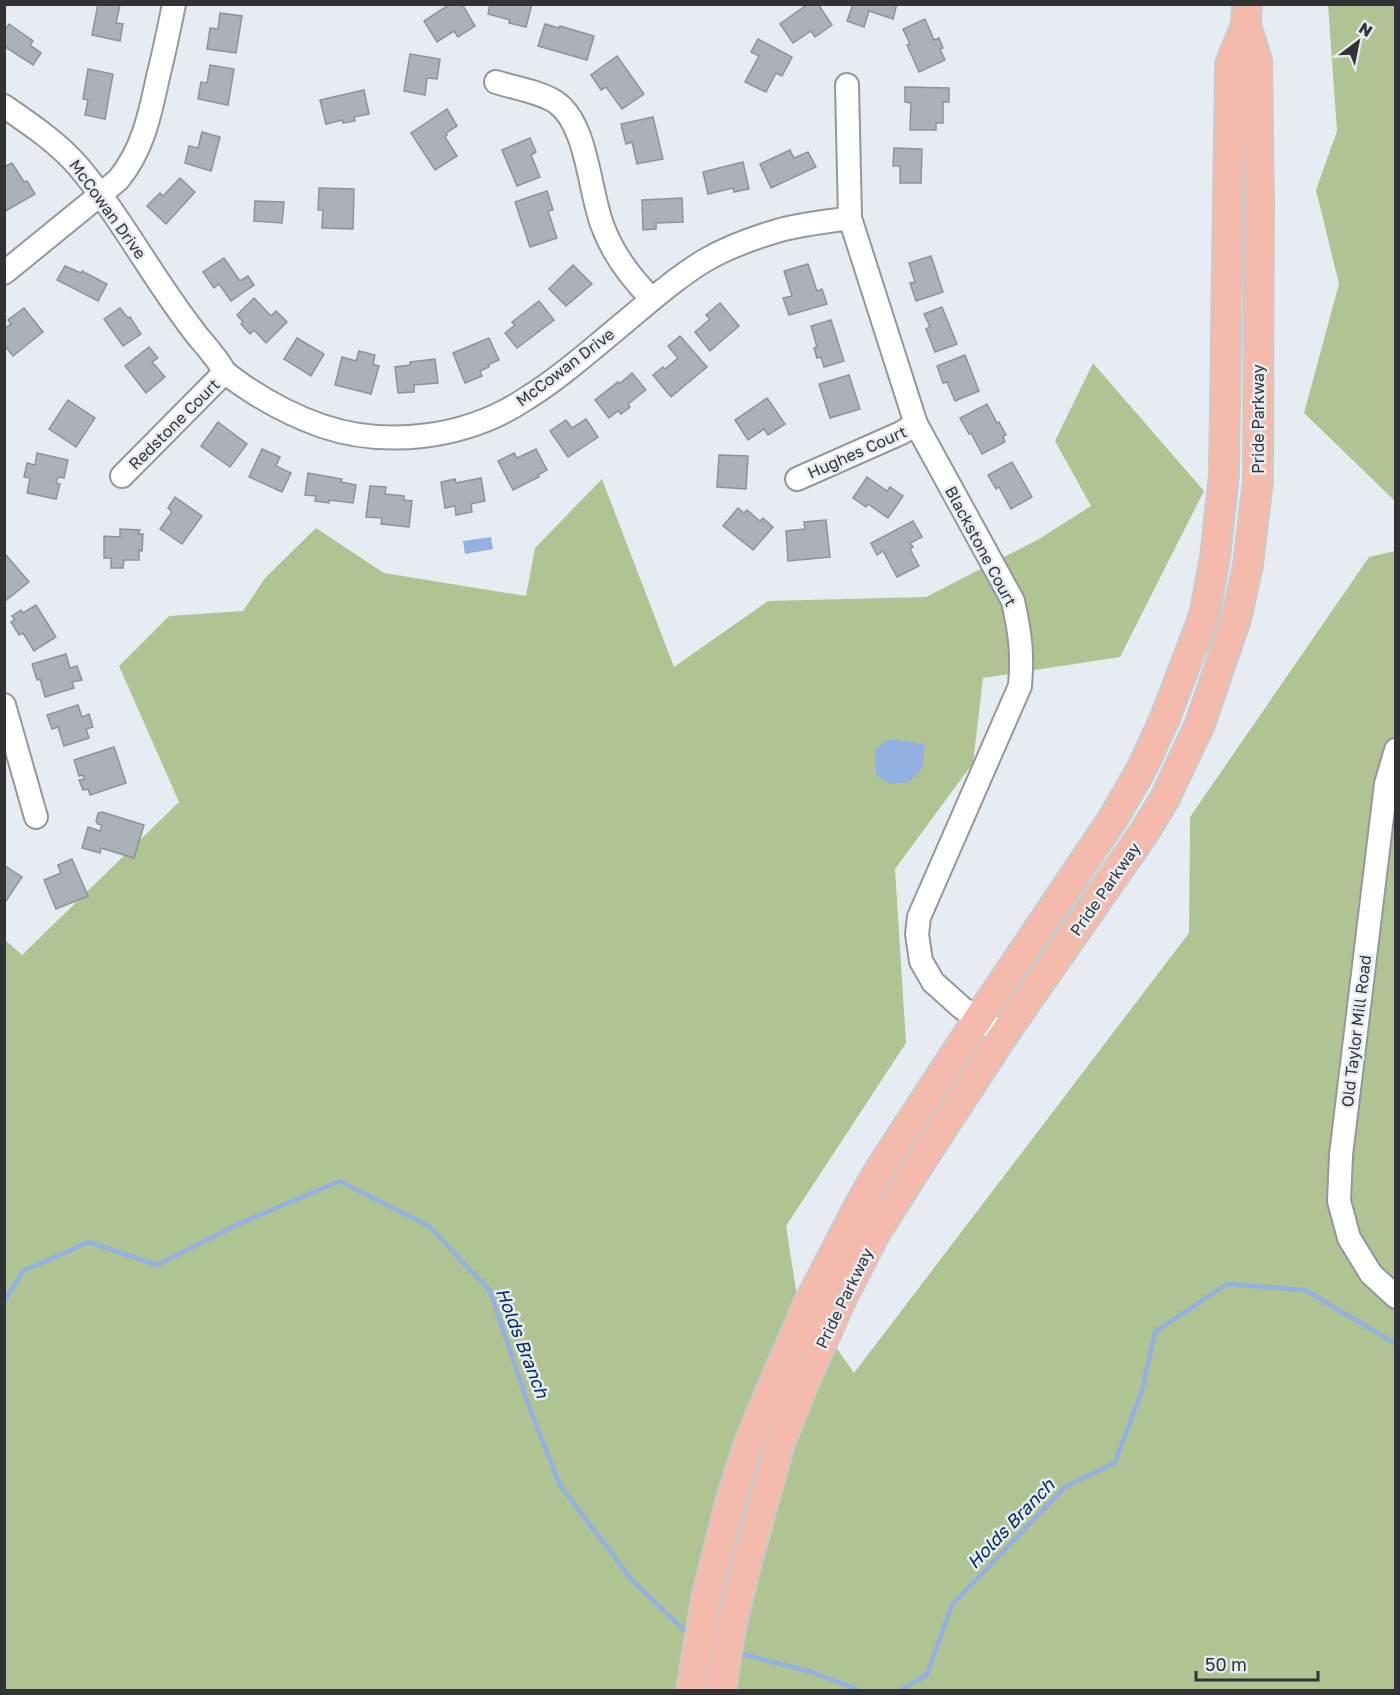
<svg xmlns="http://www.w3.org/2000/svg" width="1400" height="1695" viewBox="0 0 1400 1695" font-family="'Golos Text',sans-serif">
<rect width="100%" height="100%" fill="#e7ecf3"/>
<g fill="#afc492">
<polygon points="1328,5 1395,5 1395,501 1304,413 1339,284 1316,190 1337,131"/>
<polygon points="1093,363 1204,491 1120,657 983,678 973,763 895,869 906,1043 786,1226 796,1290 854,1373 1189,933 1190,817 1369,557 1395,551 1395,1690 5,1690 4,939 22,955 179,802 119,666 169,616 243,611 265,578 316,528 384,573 526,596 535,548 602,479 674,667 768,601 926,597 1039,539 1091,506 1055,441"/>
</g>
<g fill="#92b0e1">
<polygon points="491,537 493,549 465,554 463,541"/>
<polygon points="889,739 925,744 922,768 909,782 890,784 876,775 875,749"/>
</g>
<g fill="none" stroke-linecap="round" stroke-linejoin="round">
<g stroke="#92b0e1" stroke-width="4.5">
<polyline points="4,1302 23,1271 89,1242 157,1265 236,1225 340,1181 429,1226 490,1291 528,1404 560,1485 632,1580 689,1635"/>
<polyline points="738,1653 812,1672 858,1690"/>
<polyline points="901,1690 927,1675 952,1605 1066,1486 1115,1463 1142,1390 1155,1332 1227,1284 1305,1290 1396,1344"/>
</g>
</g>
<g fill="#acb1b8" stroke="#8e9299" stroke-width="1.5">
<polygon points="98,4 120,5 116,23 123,24 120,41 92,35"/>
<polygon points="450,4 462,4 475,26 458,37 454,31 437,42 424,21"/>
<polygon points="490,4 532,4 526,27 509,23 510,20 488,14"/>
<polygon points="808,4 818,4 832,25 815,37 811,31 793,43 780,24"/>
<polygon points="853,4 897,4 893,19 869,11 864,27 847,21"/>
<polygon points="220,13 242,16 236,53 207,49 210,28 218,29"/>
<polygon points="925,19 934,40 939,38 943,48 940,49 945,60 919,72 907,45 910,44 903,29"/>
<polygon points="9,24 33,41 30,45 41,53 33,65 4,46 4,31"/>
<polygon points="545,24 559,28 560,26 594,36 587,60 538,46"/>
<polygon points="758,39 792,57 782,76 776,73 766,92 745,82 759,56 751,52"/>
<polygon points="410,54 440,59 437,79 427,78 425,95 404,91"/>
<polygon points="617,56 644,94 622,109 606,87 601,90 591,75"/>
<polygon points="210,65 234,69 228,105 198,99 201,82 207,83"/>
<polygon points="88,69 113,74 105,119 85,115 88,100 83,99"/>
<polygon points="905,87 949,88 949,102 943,102 943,123 936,123 936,130 910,130 911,103 905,102"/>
<polygon points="364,90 369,114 354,117 355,121 343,123 343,120 326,124 320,100"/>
<polygon points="447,109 457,126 446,133 447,135 445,137 457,156 435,170 411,133"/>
<polygon points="653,117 663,159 637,164 632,142 626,144 621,124"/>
<polygon points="202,132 220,137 211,171 185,163 189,146 198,148"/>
<polygon points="530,138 536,152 531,155 540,177 517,186 502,150"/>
<polygon points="894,148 922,149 921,183 900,183 900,166 893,166"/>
<polygon points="790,150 794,158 808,152 816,167 771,188 760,164"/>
<polygon points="743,162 749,189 734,192 733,188 708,194 703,172"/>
<polygon points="12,163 24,182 27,181 35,194 4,212 4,167"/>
<polygon points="180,178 195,192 166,224 147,206 160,193 163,196"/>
<polygon points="319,188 354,189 353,229 322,228 323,210 318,210"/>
<polygon points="547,191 553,210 548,211 557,238 530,247 515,202"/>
<polygon points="682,198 683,222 656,223 656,229 643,230 642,200"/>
<polygon points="255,201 284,202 282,223 254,221"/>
<polygon points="931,256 943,292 916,301 910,283 915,282 909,263"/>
<polygon points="224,258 240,281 248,276 254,285 231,301 219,284 214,288 203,272"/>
<polygon points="808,264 817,291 822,289 827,304 789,315 783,298 792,296 784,271"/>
<polygon points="573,265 592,284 566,306 549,289"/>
<polygon points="65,266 81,273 82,271 107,284 98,301 57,280"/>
<polygon points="254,298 271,316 276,311 287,322 266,343 254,330 250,334 241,324 243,322 237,315"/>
<polygon points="539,301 554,320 517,348 505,333 515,325 512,322"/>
<polygon points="720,303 739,326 710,351 695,332 710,319 706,315"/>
<polygon points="942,307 957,344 935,352 926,329 930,327 924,314"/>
<polygon points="24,308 43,332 13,356 4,345 4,329 11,324 8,320"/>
<polygon points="120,308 128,318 130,317 141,334 123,346 104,319"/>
<polygon points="831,320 844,361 824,367 821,357 817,358 814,348 817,347 811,326"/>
<polygon points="680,336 707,367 671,397 653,375 663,367 665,369 678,358 668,346"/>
<polygon points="297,338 324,354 311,376 284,359"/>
<polygon points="489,338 499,360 488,365 489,367 480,371 482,376 465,383 453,353"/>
<polygon points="149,347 158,358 152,362 165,377 146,393 125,366"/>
<polygon points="359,351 375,355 373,364 379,366 371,394 335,385 342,357 356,361"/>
<polygon points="965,355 979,391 955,401 947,382 943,383 937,366"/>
<polygon points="435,359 438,383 414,385 414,392 398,393 395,367 410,365 410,362"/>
<polygon points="632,373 646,390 628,404 630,407 621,414 618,411 609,418 595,400 618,382 619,384"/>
<polygon points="849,375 860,409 830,418 819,384"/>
<polygon points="767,398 785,424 768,435 764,429 748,440 735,420"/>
<polygon points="68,400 95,418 76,447 49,429"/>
<polygon points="987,404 997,423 999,422 1006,435 1003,436 1005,442 982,454 971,433 969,434 960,418"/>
<polygon points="586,419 598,437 568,457 550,431 566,420 572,428"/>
<polygon points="218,422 247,444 230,467 201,446"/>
<polygon points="262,449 280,457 276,466 291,473 282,492 249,477"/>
<polygon points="536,449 547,470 538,475 539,477 513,490 498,461 514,453 517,458"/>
<polygon points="37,453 68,460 64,478 58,477 56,483 60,484 56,499 27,493 30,478 24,477 27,463 35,465"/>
<polygon points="719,455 748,456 746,489 717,487"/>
<polygon points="1012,462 1032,497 1011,509 999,487 996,489 988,475"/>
<polygon points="308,473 342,479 341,482 356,485 353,503 329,500 329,503 315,501 316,496 305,495"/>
<polygon points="867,477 887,491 890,487 903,496 888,518 868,504 866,507 853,498"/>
<polygon points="481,478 485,501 471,504 472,512 456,515 455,506 445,508 441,482 455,479 456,483"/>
<polygon points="370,486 386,487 385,494 404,496 404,500 412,501 409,527 381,524 382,518 366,517"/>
<polygon points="175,497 202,516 182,544 160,529 172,512 168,508"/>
<polygon points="738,508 744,513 747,510 760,521 763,518 773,527 753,550 723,526"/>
<polygon points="826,520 830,557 788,561 786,531 805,529 804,522"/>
<polygon points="913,521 922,537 910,543 913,547 910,549 919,566 897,577 883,551 877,555 871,543"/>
<polygon points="120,529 140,530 138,534 143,534 142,551 139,550 139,560 124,560 123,568 111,568 111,558 104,558 104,536 120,537"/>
<polygon points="6,555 29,582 4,602 4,556"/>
<polygon points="36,605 56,637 34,651 23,633 19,635 11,622 15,620 12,616 21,610 23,613"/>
<polygon points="66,654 70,668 77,666 82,680 72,682 74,688 45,697 40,679 37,680 32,664"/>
<polygon points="78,705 82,717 89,714 93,727 86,729 89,738 64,746 58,727 52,729 47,715"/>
<polygon points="114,747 126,783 90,795 88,789 83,790 79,780 84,779 83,775 79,776 74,760"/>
<polygon points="102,812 144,825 134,858 101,848 100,853 82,848 88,827 100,831 102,825 98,824 96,821 98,813"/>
<polygon points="72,859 88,896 56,909 44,880 61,873 58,865"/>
<polygon points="4,865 22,877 6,901 4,900"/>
</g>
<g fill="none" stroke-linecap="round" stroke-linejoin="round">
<defs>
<g id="minor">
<path d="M496,82C514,88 542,92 557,103C588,126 589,192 603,227C613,254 632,279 652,299"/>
<path d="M847,85L850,218L916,424L1013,601C1020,633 1023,653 1020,686L919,917L917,934L921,961L933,982L962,1008L978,1019L1004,1034"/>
<path d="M4,106C30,124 57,142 78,166C121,217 152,277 193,330C199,339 207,346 213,355C218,360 221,367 225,372C230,377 237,381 242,385C267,402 293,416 322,426C387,448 466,438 524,400C560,378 592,349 625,322C650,301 676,278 704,261C726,248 753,238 777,231C801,224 826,222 850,218"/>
<path d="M4,273L118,180C143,150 150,114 158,77C164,53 169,29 174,4"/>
<polyline points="122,476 225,372"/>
<polyline points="797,479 901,433 916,424"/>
<polyline points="4,705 36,817"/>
<polyline points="1396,750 1386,784 1341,1155 1339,1201 1349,1238 1371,1274 1396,1297"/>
</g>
<g id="major">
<polyline points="691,1690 706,1600 732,1496 749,1443 765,1404 808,1304 860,1204 880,1169 978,1019 1114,817 1142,768 1165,718 1204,616 1215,558 1224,474 1230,64 1246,25 1247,4"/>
<polyline points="721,1690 731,1628 746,1565 780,1443 803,1385 842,1298 876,1232 927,1152 1004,1034 1143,834 1164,800 1200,724 1236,619 1248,565 1258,480 1259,198 1257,61 1246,25"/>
</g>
</defs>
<use href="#minor" stroke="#93979e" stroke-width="26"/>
<use href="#major" stroke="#c9cacb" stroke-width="32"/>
<use href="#minor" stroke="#fff" stroke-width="22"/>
<use href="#major" stroke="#f4baac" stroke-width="28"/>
</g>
<g text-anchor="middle" stroke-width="5" stroke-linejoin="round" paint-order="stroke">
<g font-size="16" fill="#313336" stroke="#e7ecf3">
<text transform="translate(108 209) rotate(54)" y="6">McCowan Drive</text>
<text transform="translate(565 367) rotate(-37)" y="6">McCowan Drive</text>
<text transform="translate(1258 419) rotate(-90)" y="6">Pride Parkway</text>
<text transform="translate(174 424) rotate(-45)" y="6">Redstone Court</text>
<text transform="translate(857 452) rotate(-24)" y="6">Hughes Court</text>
<text transform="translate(981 546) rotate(62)" y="6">Blackstone Court</text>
<text transform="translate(1105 889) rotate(-55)" y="6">Pride Parkway</text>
<text transform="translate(1356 1031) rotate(-83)" y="6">Old Taylor Mill Road</text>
<text transform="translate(844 1298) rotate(-64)" y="6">Pride Parkway</text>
</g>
<g font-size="18" font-style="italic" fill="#052660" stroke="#e7ecf3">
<text transform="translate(522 1343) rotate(69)" y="6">Holds Branch</text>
<text transform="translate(1011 1524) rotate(-46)" y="6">Holds Branch</text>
</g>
</g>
<rect width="1400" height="1695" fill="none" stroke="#313336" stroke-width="12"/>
<g transform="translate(1358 42) rotate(32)" stroke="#e7ecf3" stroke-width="4.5" paint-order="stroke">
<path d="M0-4.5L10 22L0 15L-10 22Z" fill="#313336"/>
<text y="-9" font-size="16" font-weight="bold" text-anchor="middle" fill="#313336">N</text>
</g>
<path d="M1196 1671v9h122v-9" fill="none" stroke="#313336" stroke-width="3"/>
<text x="1205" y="1671" font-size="18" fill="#313336" stroke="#e7ecf3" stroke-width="4.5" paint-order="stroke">50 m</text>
</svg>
